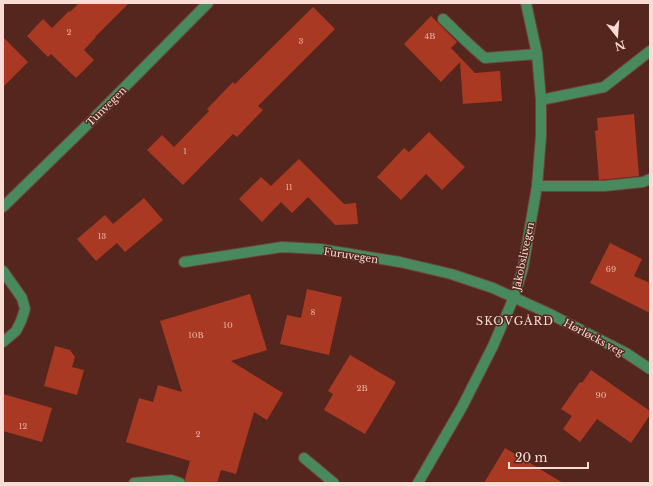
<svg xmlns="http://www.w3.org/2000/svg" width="653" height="486" viewBox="0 0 653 486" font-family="'Libre Baskerville',serif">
<rect width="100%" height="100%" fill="#54261d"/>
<g fill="#aa3923">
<polygon points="79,3 129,3 95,37 96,37 84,50 94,60 76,78 51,54 48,57 27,36 43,19 52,28 69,11 70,12"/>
<polygon points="313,7 335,29 258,106 263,110 237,137 233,134 183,185 147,150 162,135 174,147 209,111 207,109 233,82 235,84"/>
<polygon points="431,16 457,42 451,48 475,73 500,71 502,101 463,104 460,62 441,82 404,44"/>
<polygon points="3,37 28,62 3,87"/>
<polygon points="634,114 639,176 599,180 595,131 598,130 597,118"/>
<polygon points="429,132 465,167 442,190 426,174 401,200 377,177 404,148 409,152"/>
<polygon points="299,159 344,204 356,203 358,224 335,225 308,197 292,213 281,202 262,222 239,199 261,177 271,186"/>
<polygon points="144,198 163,220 125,252 117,243 96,261 77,239 105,215 113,224"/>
<polygon points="610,243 642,259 634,276 650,283 650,313 590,283"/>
<polygon points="307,289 342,297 329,355 280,344 287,315 301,318"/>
<polygon points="250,294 267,350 231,361 283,393 267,420 254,412 236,474 221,470 217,483 186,483 185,479 190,461 126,442 139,398 153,402 158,385 182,392 160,321"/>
<polygon points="55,346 70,350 75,357 72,367 84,370 77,395 44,386"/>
<polygon points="350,355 396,382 365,434 324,410 333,394 328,391"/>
<polygon points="591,370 650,411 650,415 631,443 597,419 580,442 563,429 572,416 561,409 580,382 582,383"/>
<polygon points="3,394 52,408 42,442 3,431"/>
<polygon points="505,448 563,483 484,483"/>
</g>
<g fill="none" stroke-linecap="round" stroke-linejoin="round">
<defs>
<g id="minor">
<path d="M443,19C457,32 470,46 485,58L537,54"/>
<polyline points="541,100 604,87 650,51"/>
<polyline points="537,186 604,186 643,182 650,179"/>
<polyline points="3,207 84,128 208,3"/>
<polyline points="184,262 282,247 320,249 400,262 451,274 493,288 550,314 626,353 650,369"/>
<polyline points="3,271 22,298 25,309 21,321 16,331 3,342"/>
<polyline points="304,458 334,483"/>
<polyline points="134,483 171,480 180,483"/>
<polyline points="418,483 462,407 493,346 514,297 523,268 537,186 541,136 541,100 537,54 526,3"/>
</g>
</defs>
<use href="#minor" stroke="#6f433a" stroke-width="12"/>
<use href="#minor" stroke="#48895d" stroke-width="10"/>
</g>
<g text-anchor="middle" stroke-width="3" stroke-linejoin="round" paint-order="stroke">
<g font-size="8" fill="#e6b3a8">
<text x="69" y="35">2</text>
<text x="430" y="39">4B</text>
<text x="301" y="44">3</text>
<text x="185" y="154">1</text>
<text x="289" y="190">11</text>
<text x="102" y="239">13</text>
<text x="611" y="272">69</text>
<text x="313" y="315">8</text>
<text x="228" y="328">10</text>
<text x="196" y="338">10B</text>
<text x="362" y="391">2B</text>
<text x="601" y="398">90</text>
<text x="23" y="429">12</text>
<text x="198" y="437">2</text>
</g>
<g font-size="10" fill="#fadcd5" stroke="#54261d">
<text transform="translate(106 106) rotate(-45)" y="4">Tunvegen</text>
<text transform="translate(351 255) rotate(9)" y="4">Furuvegen</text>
<text transform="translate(523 256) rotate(-78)" y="4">Jakobslivegen</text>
<text transform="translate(594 337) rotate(28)" y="4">Hørløcks veg</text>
</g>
<g font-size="11" letter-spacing="1" fill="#fcd8d0" stroke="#54261d">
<text x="515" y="325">SKOVGÅRD</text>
</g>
</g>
<rect width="653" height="486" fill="none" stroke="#fadcd5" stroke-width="8"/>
<g transform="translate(617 36) rotate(163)" stroke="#54261d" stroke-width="3" paint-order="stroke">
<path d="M0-3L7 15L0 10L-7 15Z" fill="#fadcd5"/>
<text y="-6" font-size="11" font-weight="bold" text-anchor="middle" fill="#fadcd5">N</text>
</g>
<path d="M509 462v6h79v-6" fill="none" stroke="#fadcd5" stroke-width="2"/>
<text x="515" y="462" font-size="12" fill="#fadcd5" stroke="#54261d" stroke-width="3" paint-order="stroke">20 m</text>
</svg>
